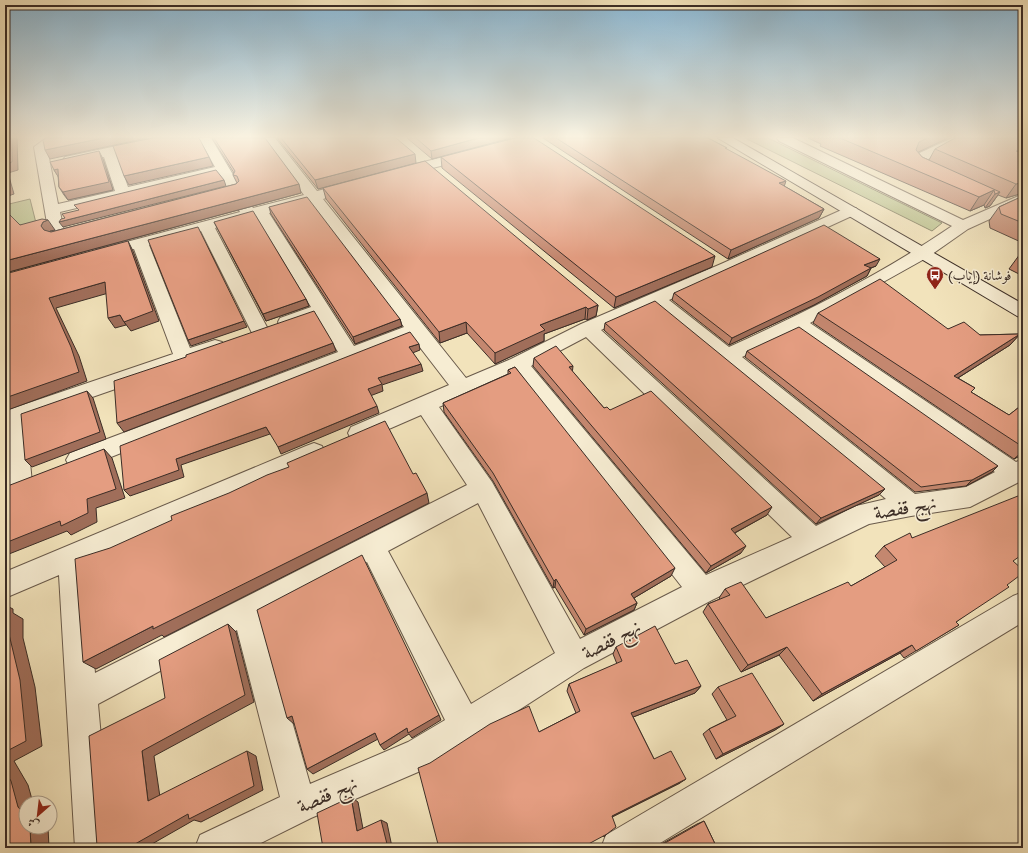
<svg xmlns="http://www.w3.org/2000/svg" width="1028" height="853" viewBox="0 0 1028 853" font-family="'IM FELL DW Pica',Amiri,serif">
<rect width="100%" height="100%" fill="#f2e3bb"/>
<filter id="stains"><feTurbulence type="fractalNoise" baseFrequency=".005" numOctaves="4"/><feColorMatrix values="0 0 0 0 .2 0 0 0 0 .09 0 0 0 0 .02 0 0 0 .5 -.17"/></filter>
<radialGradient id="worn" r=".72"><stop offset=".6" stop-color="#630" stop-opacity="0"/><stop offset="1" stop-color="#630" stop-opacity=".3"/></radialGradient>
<g fill="#bcc38f" stroke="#7c785a">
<polygon points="745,138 768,138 942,223 932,231"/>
<polygon points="30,199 37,227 5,235 5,205"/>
</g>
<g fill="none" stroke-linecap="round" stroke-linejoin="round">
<defs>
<g id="street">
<path d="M46,138H62L47,148L58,204L115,191L104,157L70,164L65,163L63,160L65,157L154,138H179L177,141L116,154L128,187L215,167L199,138H211L253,208L304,195L262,138H275L317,191L353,182L358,183L360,186L358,189L323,199L466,378L511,359L581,324L721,264L846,208H856L858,211L856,214L669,300L729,347C806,312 882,274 952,226L779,141L777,138H793L963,220L1023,194V204L968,229L928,257L810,323L1016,462L1023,459V480L970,507L911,516L869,524L712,600L584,668L432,766L311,818L251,848H195L200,835L280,797L237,630L98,704L111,848H75L59,575L5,598V572L306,446L314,443L322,446L325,452L322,458L85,563L95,673L467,485L421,415L359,442L351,439L348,433L351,427L449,385L412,337L86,467L78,469L70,467L66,460L70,453L338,352L318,318L287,328L280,326L278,322L280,318L311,307L256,216L215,228L269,331L267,335L260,337L253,335L201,231L149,245L190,348L215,340L222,342L225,347L222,352L26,420L32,483L28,490L20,493L12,490L8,483L5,411L173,354L134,249L102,258L96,256L94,253L96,250L240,212L219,174L60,212L65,235L63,267L61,271L55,272L49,271L47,267L49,235L34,147ZM310,202L404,327L354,346L269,213ZM654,306L886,499L856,506L816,526L601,330ZM796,331L995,472L966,487L915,494L742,357ZM586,337L792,537L706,575L531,366ZM515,374L682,587L580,639L492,482L439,407ZM478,503L555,653L471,704L388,551ZM367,562L445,720L408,742L310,784L262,617Z"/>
<path d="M952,138H969L967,141L924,161L925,164L939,171L941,174L939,177C928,180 916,172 910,163L913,156Z"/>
<polygon points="471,150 476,151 478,154 476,157 401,176 396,175 394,172 396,169"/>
<polygon points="1023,592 1023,622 652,848 601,848 606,835 1013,596"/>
</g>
<polygon id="secondary" points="718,138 733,138 1023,304 1023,318 1017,316"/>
</defs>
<use href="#street" stroke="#695a4b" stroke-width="2"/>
<use href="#secondary" stroke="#3b2d26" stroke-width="2"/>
<use href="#street" fill="#f7edd3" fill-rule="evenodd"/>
<use href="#secondary" fill="#f7edd3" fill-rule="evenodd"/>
</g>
<g fill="#c4876f" stroke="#3b2d26">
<polygon points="212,138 265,138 301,193 5,273 20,225 55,230 50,231 50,232 51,232 236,184 237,183 233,175 234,173"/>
<polygon points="277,138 396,138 416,163 318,189"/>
<polygon points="407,138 511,138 432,159"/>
<polygon points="543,138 708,138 727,148 726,149 784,186 824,209 819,218 728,259"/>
<polygon points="808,138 948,138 918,152 922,157 929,160 935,149 1023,138 1023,193 1006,198 998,195 990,206 985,208 984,205 970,211 820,146 821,144"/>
<polygon points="441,157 712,267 614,308 442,168"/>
<polygon points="103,159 113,190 68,200 64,195 59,187 58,176 54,170"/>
<polygon points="323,188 598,305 596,316 587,320 585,319 544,334 544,341 495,364 467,333 440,343 326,199"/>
<polygon points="1023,196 1023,243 990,228 989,221 999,207"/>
<polygon points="269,207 400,319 402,326 355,344 271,214"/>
<polygon points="214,222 306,299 309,306 266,321"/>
<polygon points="1023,252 1023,276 1009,269 1020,254"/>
<polygon points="876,266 871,268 867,276 814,305 729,345 672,300 674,293"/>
<polygon points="818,313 948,329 980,335 1020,334 1010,345 958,378 975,388 971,392 1009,415 1023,404 1023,454 1014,459 813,323"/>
<polygon points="605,323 885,489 879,495 816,524 604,330"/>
<polygon points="747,351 998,466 992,472 966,486 915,492 745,357"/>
<polygon points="534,358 572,371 604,408 610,410 767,515 735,533 741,553 706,573 533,366"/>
<polygon points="515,367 671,576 634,598 637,603 634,610 584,635 555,587 553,588 493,481 444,412 443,403 508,374 508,370"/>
<polygon points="912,538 1013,561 1007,585 956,622 959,625 904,658 900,653 813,701 779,655 741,672 703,612 708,604 720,599 719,598 725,589 766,618 851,586 885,567 875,556 884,546"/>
<polygon points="616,647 675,664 701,686 695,693 633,717 654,759 680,783 612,817 607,834 604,837 539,732 576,713 567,691 569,684 617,664 613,654"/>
<polygon points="718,687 784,724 775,730 716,759 703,734 709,729 727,720 712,694"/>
<polygon points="704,821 717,848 656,847 697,824"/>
</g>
<g fill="#a06e5a" stroke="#3b2d26">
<polygon points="12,138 17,138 18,170 8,173 14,194 5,197 5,164"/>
<polygon points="103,138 147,138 50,159 45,150"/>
<polygon points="478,138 511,138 432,159 431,151"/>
<polygon points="927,138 948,138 912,155 919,142"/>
<polygon points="99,151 103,159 113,190 68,200 63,192"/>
<polygon points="415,154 416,163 318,189 315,180"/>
<polygon points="209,157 213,166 129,185 124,176"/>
<polygon points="58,169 59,178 54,170"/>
<polygon points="224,180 226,186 63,227 59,222"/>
<polygon points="786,181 783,190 779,183"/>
<polygon points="1023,182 1023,193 1006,198 1016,184"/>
<polygon points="299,184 301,193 5,273 5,261"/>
<polygon points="994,190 984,205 970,211 979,197"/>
<polygon points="1000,192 990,206 985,208 995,194"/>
<polygon points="824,209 819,218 728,259 731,250"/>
<polygon points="48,220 55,230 50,231 48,236 41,226 43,222"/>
<polygon points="128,241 133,251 159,321 131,331 124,322"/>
<polygon points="715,256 712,267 614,308 616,297"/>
<polygon points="880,259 876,266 860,272 864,265"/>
<polygon points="871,268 867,276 814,305 729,345 732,338"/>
<polygon points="105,282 112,292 56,308 79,356 87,381 5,411 5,398 49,298"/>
<polygon points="306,299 309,306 266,321 263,314"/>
<polygon points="598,305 596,316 587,320 588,309"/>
<polygon points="586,307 585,319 544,334 544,341 495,364 495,353 540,325"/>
<polygon points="120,315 126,325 115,328 108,318"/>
<polygon points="400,319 402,326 355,344 353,337"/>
<polygon points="244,321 247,327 191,346 188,340"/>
<polygon points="466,322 467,333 440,343 439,332"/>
<polygon points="1020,334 1010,345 945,386 954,376"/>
<polygon points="333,343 336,351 124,432 117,423"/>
<polygon points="419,344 420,350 410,354 409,347"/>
<polygon points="421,364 423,371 382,385 383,391 370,396 368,389 378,378"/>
<polygon points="573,366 572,375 569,367"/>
<polygon points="87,391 93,398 106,439 32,467 25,460"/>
<polygon points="377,406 379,413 281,454 278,447"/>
<polygon points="266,427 270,434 181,465 184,477 130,496 124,490 176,459"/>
<polygon points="5,445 6,477 5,478"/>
<polygon points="104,449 112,458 125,498 96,508 97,522 71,535 67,531 9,554 5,552 5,539 87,499"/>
<polygon points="1023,451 1023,454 1014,459"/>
<polygon points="998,466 992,472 966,486 972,480"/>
<polygon points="885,489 879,495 816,524 821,518"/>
<polygon points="427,493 429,503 164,637 162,635 96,669 83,662 153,626"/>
<polygon points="772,507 767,515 727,537 731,529"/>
<polygon points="746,546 741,553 706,573 711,566"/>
<polygon points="675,568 671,576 629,601 631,594"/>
<polygon points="556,579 555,587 553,588 554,581"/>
<polygon points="637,603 634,610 584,635 586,629"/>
<polygon points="5,605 13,609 13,613 23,619 23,638 35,687 42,746 14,761 28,785 33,803 26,803 26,816 18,807 5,771"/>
<polygon points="228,624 236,632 254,702 154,756 161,804 148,801 142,751"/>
<polygon points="912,645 900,653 813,701 822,694"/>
<polygon points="787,647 779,655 741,672 748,665"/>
<polygon points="701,686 695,693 628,719 631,713"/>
<polygon points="439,715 441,720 412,738 409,734 384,750 380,745 407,728"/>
<polygon points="292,716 299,721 294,724 287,718"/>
<polygon points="784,724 775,730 716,759 723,754"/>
<polygon points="375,733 380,738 313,774 307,769"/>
<polygon points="247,751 256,756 263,790 201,822 194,820 145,848 128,848"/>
<polygon points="686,779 680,783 608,819 612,816"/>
<polygon points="351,797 358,802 364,834 357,831"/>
<polygon points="381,820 387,823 392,847 390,848 384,848"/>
<polygon points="30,827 48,827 49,848 31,848"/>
</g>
<g fill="#e49d81" stroke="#3b2d26">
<polygon points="5,138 12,138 12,162 5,164"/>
<polygon points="46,138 103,138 45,150 43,140"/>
<polygon points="153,138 199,138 209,157 124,176 113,146"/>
<polygon points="214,138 265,138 299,184 5,261 5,210 20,225 42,219 48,220 43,222 41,226 44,230 51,232 236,184 239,181 237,176 233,175 235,171"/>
<polygon points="281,138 396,138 415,154 315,180"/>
<polygon points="416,138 478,138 431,151"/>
<polygon points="515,138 534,138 715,256 616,297 441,157"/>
<polygon points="556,138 708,138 727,148 725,148 786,181 779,183 824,209 731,250"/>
<polygon points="840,138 927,138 919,142 916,150 922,157 1000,192 995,194 994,190 979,197"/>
<polygon points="955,138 1023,138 1023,151 1016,151 1023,154 1023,182 1016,184 935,149"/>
<polygon points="99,151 109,182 63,192 59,187 58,169 54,170 50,162"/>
<polygon points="425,161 598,305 588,309 586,307 540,325 545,330 495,353 466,322 439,332 323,188"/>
<polygon points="216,170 224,180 59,222 61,219 65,218 62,214 79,210 74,205"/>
<polygon points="5,175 8,185 5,186"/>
<polygon points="1023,196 1023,223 1001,214 999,207"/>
<polygon points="307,197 400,319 353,337 269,207"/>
<polygon points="253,211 306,299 263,314 214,222"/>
<polygon points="824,225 880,259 864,265 871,268 818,297 732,338 674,293"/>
<polygon points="198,227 244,321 188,340 148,240"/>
<polygon points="128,241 153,311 124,322 120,315 108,318 105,282 49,298 71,347 79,372 5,398 5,274"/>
<polygon points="880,279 948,329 964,322 980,335 1020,334 954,376 975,388 971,392 1009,415 1023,404 1023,447 818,313"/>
<polygon points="655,301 885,489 821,518 605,323"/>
<polygon points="314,311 333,343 117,423 114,381 186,357 186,355"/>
<polygon points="799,327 998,466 972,480 921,487 747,351"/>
<polygon points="410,332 419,344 409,347 421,364 378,378 382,384 368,389 377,406 278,447 266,427 176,459 179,470 124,490 120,446"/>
<polygon points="556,346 573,366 569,367 604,408 607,407 610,410 651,391 772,507 731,529 746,546 711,566 534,358"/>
<polygon points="515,367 675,568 631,594 637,603 586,629 556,579 554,581 493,473 443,403 511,373 508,370"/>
<polygon points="87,391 100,432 25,460 21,414"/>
<polygon points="385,421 413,474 416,473 427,493 153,629 153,626 83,662 75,559 110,548 172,520 171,516 229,493 267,475 289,467 287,463"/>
<polygon points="104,449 116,489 87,499 88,513 61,526 60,521 5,543 5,487"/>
<polygon points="1023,494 1023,554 1013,561 1023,570 1023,573 1007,585 1009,587 956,622 959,625 916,651 912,645 822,694 787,647 748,665 708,604 730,595 725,589 741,582 766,618 848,582 851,586 897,560 884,546 910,533 912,538"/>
<polygon points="362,555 439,715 408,733 407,728 380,745 375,733 307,769 292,716 287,718 257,610"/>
<polygon points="9,611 8,630 20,680 26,741 5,752 5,613"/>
<polygon points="228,624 245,695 142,751 148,801 247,751 254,786 189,819 188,814 128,848 89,848 97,846 89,736 165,698 159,660"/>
<polygon points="655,626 675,664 687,660 701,686 631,713 654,759 671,751 686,779 612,816 616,827 607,834 581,848 439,848 418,768 430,763 490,724 529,706 539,732 580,711 569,684 622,661 616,647"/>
<polygon points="752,673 784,724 723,754 709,729 736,716 718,687"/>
<polygon points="5,771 11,781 18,807 26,816 26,827 30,827 31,848 5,848"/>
<polygon points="351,797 357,831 381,820 387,844 384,846 384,848 323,848 317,813"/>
<polygon points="704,821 717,848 651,848 658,847"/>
</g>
<linearGradient id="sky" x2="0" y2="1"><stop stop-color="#8ab8d5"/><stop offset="0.53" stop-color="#f9f2e0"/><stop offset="1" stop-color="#f9f2e0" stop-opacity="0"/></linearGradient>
<rect width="1028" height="258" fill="url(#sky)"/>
<defs>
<symbol id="bus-pin" viewBox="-11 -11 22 30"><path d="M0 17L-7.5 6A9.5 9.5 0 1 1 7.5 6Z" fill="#8f2418" stroke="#f7edd3"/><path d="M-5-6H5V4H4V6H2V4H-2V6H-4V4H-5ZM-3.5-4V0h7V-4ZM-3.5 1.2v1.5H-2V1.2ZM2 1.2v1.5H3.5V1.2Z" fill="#fff"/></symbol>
</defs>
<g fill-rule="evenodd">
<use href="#bus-pin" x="925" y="265" width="20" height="27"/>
</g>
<g text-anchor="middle" stroke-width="3" stroke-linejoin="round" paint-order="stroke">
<g font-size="14" fill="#3b2d26" stroke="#f7edd3" text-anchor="start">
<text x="948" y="280">فوشانة (إياب)</text>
</g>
<g font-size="20" fill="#3b2d26" stroke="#f7edd3">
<text transform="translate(905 507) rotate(-10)" y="7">نهج قفصة</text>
<text transform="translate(611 639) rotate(-28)" y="7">نهج قفصة</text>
<text transform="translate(327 794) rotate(-24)" y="7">نهج قفصة</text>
</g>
</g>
<rect width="1028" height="853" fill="none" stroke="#f2e3bb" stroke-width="20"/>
<rect x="6" y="6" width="1016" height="841" fill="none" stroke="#3b2d26" stroke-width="2"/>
<rect x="10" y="10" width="1008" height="833" fill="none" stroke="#3b2d26"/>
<g transform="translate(38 815) rotate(208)"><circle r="19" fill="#f7edd3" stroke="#aca08e"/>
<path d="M0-3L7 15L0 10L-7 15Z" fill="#8f2418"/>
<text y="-6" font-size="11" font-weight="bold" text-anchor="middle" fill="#3b2d26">ش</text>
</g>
<rect width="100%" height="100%" filter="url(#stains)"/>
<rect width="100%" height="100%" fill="url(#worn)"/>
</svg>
